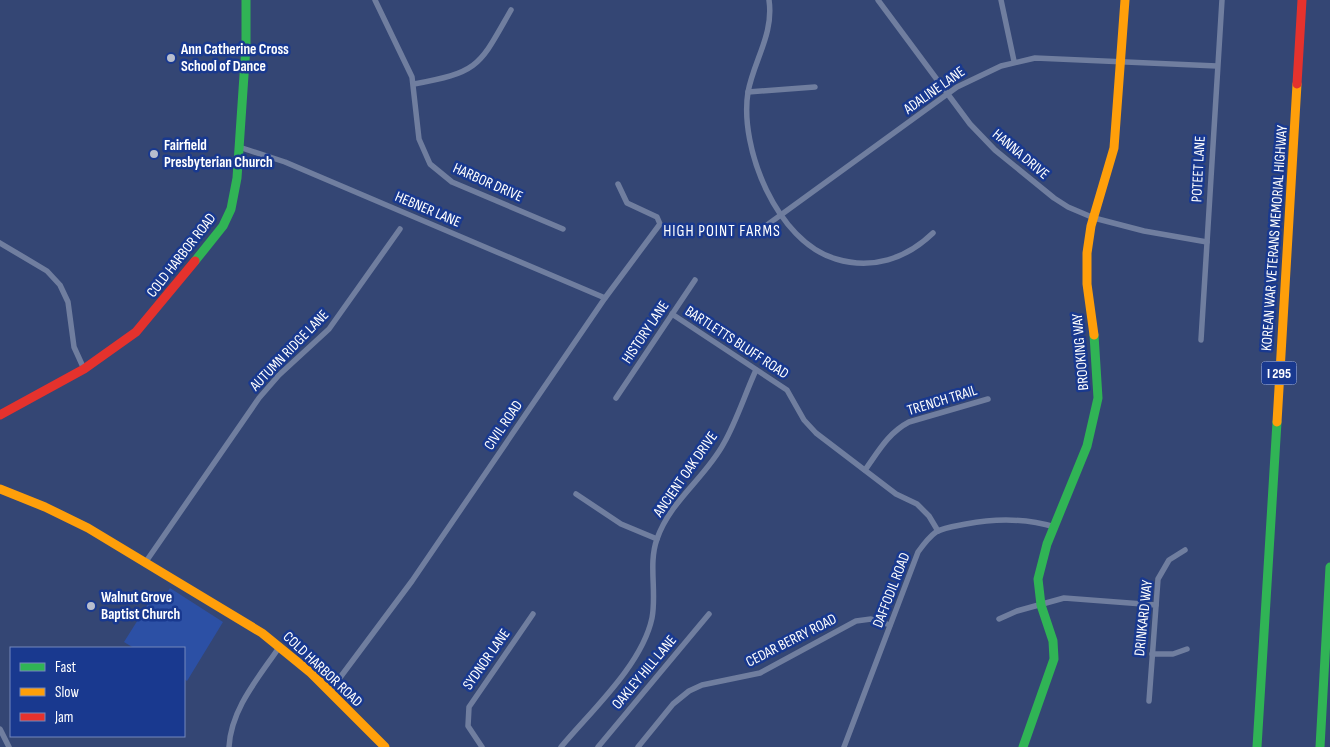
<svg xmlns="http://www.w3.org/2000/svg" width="1330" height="747" viewBox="0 0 1330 747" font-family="'Sofia Sans Condensed',sans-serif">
<rect width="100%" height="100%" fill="#344674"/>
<polygon fill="#2c50a5" points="170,588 223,622 187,681 184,679 184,648 134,648 124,642 151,599 160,604"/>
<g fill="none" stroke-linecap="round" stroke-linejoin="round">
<g stroke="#707e9f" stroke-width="5.5">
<polyline points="375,0 412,77 419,139 430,164 452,182 563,229"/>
<path d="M769,0C774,34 754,60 748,92C739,148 777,242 836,259C872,270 906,259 933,233"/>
<polyline points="878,0 970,124 995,150 1054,198 1068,207 1094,218 1144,231 1207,242"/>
<polyline points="1001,0 1014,61"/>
<path d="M414,84C480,72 479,66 511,10"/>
<polyline points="748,92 815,87"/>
<polyline points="239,147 285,162 605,298"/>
<polyline points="756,233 957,87 1001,66 1035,58 1217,66"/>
<polyline points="0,243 47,271 60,285 68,302 74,347 84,369"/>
<polyline points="672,314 787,390 804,420 816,433 896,494 917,504 929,516 938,531"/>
<polyline points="1201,340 1222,0"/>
<polyline points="616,398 695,280"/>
<path d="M865,470C878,452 888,433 909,422L988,399"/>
<polyline points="576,494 621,524 657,539"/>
<polyline points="145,563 259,398 279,375 329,329 400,229"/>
<polyline points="999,619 1017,611 1064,598 1156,605"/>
<polyline points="1152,654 1173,654 1187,649"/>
<polyline points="330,691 412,581 605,298 660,224 657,217 627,203 618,184"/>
<polyline points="1149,701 1158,579 1169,560 1185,550"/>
<polyline points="0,729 9,747"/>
<path d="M229,747C231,708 260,676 280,646"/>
<polyline points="482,747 468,726 469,707 533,614"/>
<path d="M561,747C591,711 642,665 652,618C657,592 648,564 657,539C670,501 706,477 724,443C737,420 745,394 756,370"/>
<polyline points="598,747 709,614"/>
<polyline points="638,747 673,704 689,691 702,685 760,673 856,621 871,619 890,625"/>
<path d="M844,747L918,552C923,545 929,537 936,532C945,527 956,526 966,524C997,518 1025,518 1055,527"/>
</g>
<g stroke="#30b455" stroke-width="9">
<polyline points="195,261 223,226 231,209 237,178 246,46 246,0"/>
<polyline points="1023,747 1054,659 1053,641 1041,605 1038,579 1047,544 1087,446 1098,398 1094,335"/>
<polyline points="1257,747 1277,422"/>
<polyline points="1320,747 1330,567"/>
</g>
<g stroke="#ff9f0a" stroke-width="9">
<polyline points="1094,335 1087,284 1087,253 1091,226 1114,148 1125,0"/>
<polyline points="1277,422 1297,84"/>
<polyline points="0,489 45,507 88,528 262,633 311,673 385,747"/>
</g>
<g stroke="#e5322d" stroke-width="9">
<polyline points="1297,84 1302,0"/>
<polyline points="0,415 84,369 136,332 195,261"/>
</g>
</g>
<g fill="#b8bece" stroke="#19398f" stroke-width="2">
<circle cx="171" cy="58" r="5"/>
<circle cx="154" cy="154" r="5"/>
<circle cx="91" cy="606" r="5"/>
</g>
<g text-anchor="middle" stroke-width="5" stroke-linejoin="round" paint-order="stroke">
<rect fill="#19398f" stroke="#bac4dd" stroke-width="1" x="1261.5" y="361.5" width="35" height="23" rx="4"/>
<g font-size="14" font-weight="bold" fill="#fff">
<text x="1279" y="378">I 295</text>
</g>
<g font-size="15" font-weight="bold" fill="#fff" stroke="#19398f" text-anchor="start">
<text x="181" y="54">Ann Catherine Cross<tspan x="181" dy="17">School of Dance</tspan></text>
<text x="164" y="150">Fairfield<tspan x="164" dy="17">Presbyterian Church</tspan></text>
<text x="101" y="602">Walnut Grove<tspan x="101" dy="17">Baptist Church</tspan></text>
</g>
<g font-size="15" fill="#fff" stroke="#19398f">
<text transform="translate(934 90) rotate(-35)" y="5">ADALINE LANE</text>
<text transform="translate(1021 154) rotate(40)" y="5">HANNA DRIVE</text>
<text transform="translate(1198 169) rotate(-87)" y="5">POTEET LANE</text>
<text transform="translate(488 182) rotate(24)" y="5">HARBOR DRIVE</text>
<text transform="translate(428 209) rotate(23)" y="5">HEBNER LANE</text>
<text transform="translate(1274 238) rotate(-86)" y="5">KOREAN WAR VETERANS MEMORIAL HIGHWAY</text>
<text transform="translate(181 255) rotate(-52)" y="5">COLD HARBOR ROAD</text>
<text transform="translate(645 332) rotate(-56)" y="5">HISTORY LANE</text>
<text transform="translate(737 342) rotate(33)" y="5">BARTLETTS BLUFF ROAD</text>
<text transform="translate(289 350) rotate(-46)" y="5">AUTUMN RIDGE LANE</text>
<text transform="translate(1080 352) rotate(-95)" y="5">BROOKING WAY</text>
<text transform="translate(942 400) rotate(-17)" y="5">TRENCH TRAIL</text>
<text transform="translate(503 425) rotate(-56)" y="5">CIVIL ROAD</text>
<text transform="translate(685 474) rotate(-55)" y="5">ANCIENT OAK DRIVE</text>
<text transform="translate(891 590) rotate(-69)" y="5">DAFFODIL ROAD</text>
<text transform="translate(1143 618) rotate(-84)" y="5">DRINKARD WAY</text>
<text transform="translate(791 640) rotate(-27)" y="5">CEDAR BERRY ROAD</text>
<text transform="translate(486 659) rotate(-55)" y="5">SYDNOR LANE</text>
<text transform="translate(323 669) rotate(43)" y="5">COLD HARBOR ROAD</text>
<text transform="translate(644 672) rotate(-50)" y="5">OAKLEY HILL LANE</text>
</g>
<g font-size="16" letter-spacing="1" fill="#fff" stroke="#19398f">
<text x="722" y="236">HIGH POINT FARMS</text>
</g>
</g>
<rect x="10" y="647" width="175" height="90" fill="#19398f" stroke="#7588bc"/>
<rect x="20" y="663" width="25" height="8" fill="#30b455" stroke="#7588bc"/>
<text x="55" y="672" font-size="15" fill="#ffffff">Fast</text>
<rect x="20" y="688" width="25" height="8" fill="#ff9f0a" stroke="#7588bc"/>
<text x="55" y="697" font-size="15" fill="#ffffff">Slow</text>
<rect x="20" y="713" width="25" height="8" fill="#e5322d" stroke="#7588bc"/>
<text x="55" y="722" font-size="15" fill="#ffffff">Jam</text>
</svg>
